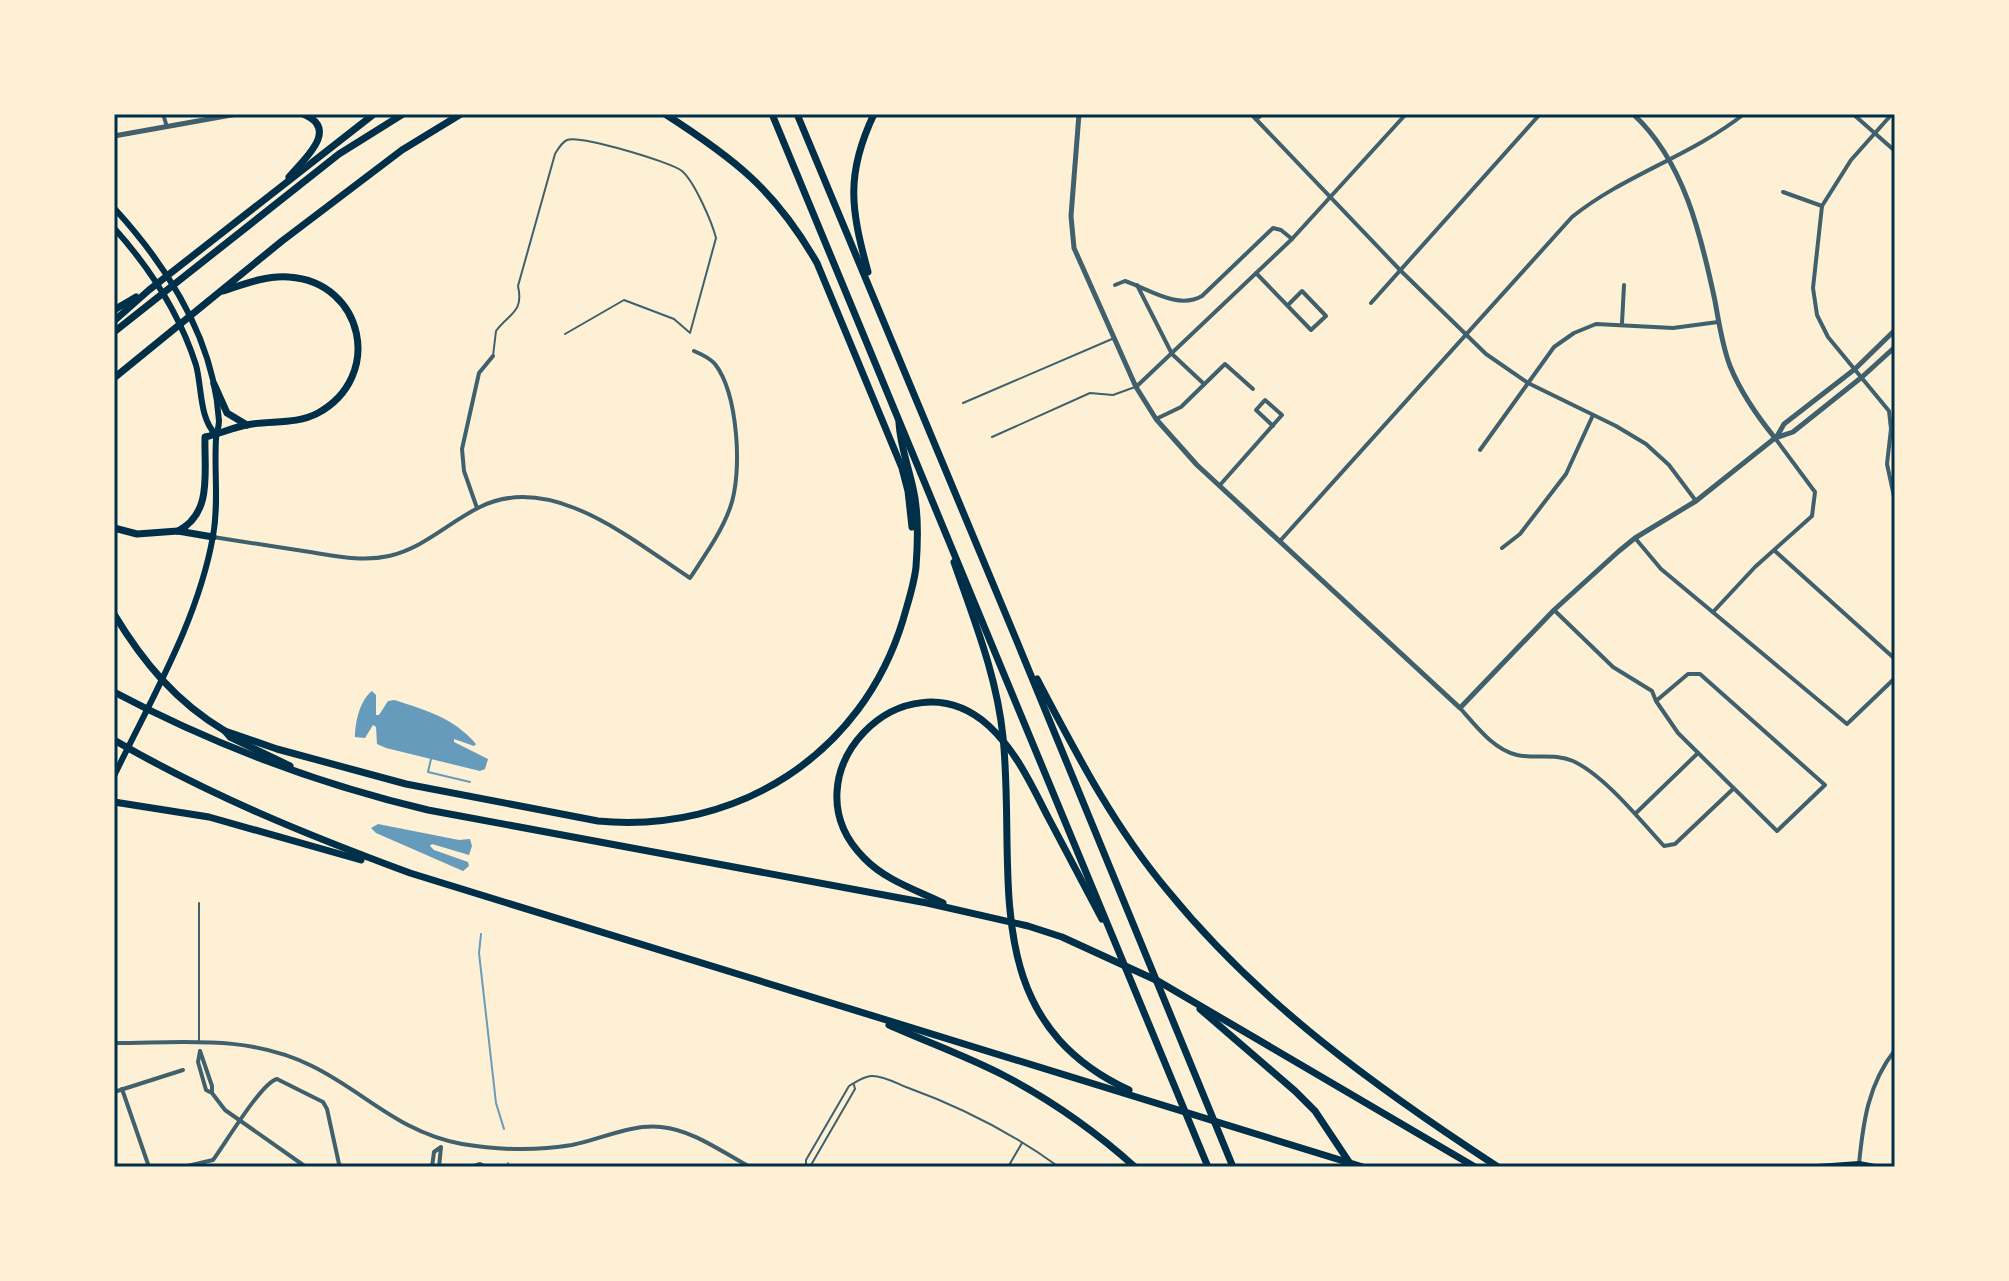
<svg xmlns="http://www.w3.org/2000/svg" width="2009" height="1281" viewBox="0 0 2009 1281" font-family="Raleway,sans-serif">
<rect width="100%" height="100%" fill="#fdf0d5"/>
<g fill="#669bbc">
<path d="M372,691L376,695V715H379L388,701L394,700C426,710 454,718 476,744L474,746L454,739V742L488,759L485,769L480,771L386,748L377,744L376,727L373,725L365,738L355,737C355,722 360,700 372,691Z"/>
<polygon points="378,824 459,840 470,839 472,846 469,855 432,844 430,846 434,850 468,862 469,866 463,871 376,833 371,828"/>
</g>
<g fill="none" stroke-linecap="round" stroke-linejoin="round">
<g stroke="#669bbc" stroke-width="2">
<polyline points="431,759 428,772 470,782"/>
<polyline points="481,934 479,953 496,1103 504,1129"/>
<polyline points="508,1163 509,1167"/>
</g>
<g stroke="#3f606c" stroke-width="2">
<polyline points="565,334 624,300 674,319 689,332"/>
<path d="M493,356L496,331C509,313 524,313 518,286L555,154C558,149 561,143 567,140C580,135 671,162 682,171C694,181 712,222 716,238L690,333"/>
<polyline points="963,403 1112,339"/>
<polyline points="992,437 1090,393 1113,395 1135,387"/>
<polyline points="199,903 199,1041"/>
<path d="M806,1166V1160L849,1086C856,1082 862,1077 871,1076C882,1075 896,1083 906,1087C961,1107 1011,1132 1059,1167"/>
<polyline points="805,1167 811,1165 855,1089 854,1085"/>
<polyline points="1008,1167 1022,1143"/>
</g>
<g stroke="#3f606c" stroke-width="4">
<polyline points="163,114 167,127"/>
<polyline points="1251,114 1400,270 1486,354 1528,383 1616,426 1646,444 1669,465 1696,501"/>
<polyline points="1853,114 1895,151"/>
<polyline points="1892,114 1851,160 1822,206 1813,288 1817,315 1828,337 1889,411 1891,429 1887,464 1895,501"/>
<polyline points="1256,119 1263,114"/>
<polyline points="1783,192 1822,206"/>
<polyline points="1256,273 1311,330 1326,316 1302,291 1288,305"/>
<path d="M1115,285L1125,281C1149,289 1178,310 1202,296L1273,228L1281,230L1292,239"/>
<polyline points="1137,285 1172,354 1204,384"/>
<polyline points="1371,303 1540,114"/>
<polyline points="1622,323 1624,285"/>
<polyline points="1136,387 1292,239 1406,114"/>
<polyline points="1156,419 1181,407 1225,364 1253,389"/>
<polyline points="1480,450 1554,347 1574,333 1596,324 1673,328 1718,322"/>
<polyline points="1220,485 1282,415 1265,400 1256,410 1273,426"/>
<polyline points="477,508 464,471 462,449 479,373 493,356"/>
<path d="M213,537C245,542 278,547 310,552C336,556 363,562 389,556C424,548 449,522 480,507C552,471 633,541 690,578C705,555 721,533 730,508C743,473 738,394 715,364C710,358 701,354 694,351"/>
<polyline points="1635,538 1661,569 1847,724 1895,678"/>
<path d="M1280,541L1572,217C1624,175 1691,156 1744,114"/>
<polyline points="1502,548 1520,534 1566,474 1593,415"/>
<polyline points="1775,551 1895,659"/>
<polyline points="1554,610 1613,667 1652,691 1656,701 1688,674 1700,674 1825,785 1777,831 1678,733 1656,701"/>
<polyline points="1713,612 1755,567 1812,516 1815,492 1775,438"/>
<path d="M1460,708C1476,726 1493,749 1517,755C1536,759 1555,753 1573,761C1605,776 1640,820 1664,846L1675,844L1733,789"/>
<polyline points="1636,813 1698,753"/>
<path d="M114,1043C182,1043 248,1034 312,1066C365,1092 398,1132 462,1144C498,1150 536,1151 572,1145C602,1139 630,1124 661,1127C693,1130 722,1152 750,1167"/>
<polyline points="122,1089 149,1167"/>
<polyline points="114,1092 183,1070"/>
<polyline points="212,1093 212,1086 200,1051 198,1062 206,1090 212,1093 225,1110 306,1167"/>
<path d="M1859,1164C1863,1123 1868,1084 1895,1050"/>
<path d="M183,1167L213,1160C225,1144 261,1083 277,1079L323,1102L327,1109L339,1164L342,1167"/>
<polyline points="432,1167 434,1152 441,1147 439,1167"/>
<polyline points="471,1167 480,1164 487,1167"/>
</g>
<g stroke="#3f606c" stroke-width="5">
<polyline points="1079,114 1071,216 1074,248 1136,387 1156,419 1197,465 1460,708 1554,610 1619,551 1635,538 1696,501 1775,438 1793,432 1862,377 1895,347"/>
<path d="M1633,114C1684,161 1701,235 1715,301C1719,323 1722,345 1730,366C1741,393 1757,416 1775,438"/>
<polyline points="114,136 237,114"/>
<polyline points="1776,438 1784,424 1855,369 1895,330"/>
</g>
<g stroke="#003049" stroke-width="6">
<path d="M114,208C168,267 214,339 219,421C219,428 216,433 216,439C214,472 219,503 213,536C198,621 151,699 114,776"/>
<path d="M114,228C149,267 180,315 196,365C202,387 199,418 216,435"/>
<polyline points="1817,1167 1859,1164 1875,1167"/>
</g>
<g stroke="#003049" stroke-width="7">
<path d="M665,114C735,159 775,190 817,263L902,468L908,491L912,527"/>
<polyline points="772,114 1208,1167"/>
<polyline points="797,114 1016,639 1233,1167"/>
<path d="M289,177C303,160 341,129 303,114"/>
<path d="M868,272C851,209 845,175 874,114"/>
<polyline points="114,310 136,297"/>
<polyline points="114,321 149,290 374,114"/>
<polyline points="114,332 339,154 403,114"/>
<polyline points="114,378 282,241 402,150 461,114"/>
<polyline points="214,384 227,413 247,425"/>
<polyline points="114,528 137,534 178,531 213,537"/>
<path d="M178,531C213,513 204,472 205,437C219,434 232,428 246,425C270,420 296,425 318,413C384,377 364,282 289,277C267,275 244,284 223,291"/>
<path d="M954,562C974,620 997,676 1003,737C1017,873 975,1018 1129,1090"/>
<path d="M114,614C143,662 176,702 225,731L230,737L290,766"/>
<path d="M1037,679C1076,753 1114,827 1168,891C1260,1004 1377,1088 1498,1167"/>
<path d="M114,692C214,745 318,784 428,810L927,903L1028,926L1062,937L1158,981L1475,1167"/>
<path d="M225,731L277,749L406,784L598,821C737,834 862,755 903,620C908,602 914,585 916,567C918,541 919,513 913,488C908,465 900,445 899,422"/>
<path d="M114,740C209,795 307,835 410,873L1363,1167"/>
<polyline points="114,802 209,817 361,860"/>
<path d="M943,903C916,890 885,880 864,858C782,776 904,649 989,726C1016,751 1031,784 1048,817C1066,851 1084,885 1102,919"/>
<polyline points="1200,1009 1295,1091 1315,1111 1349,1162"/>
<path d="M889,1025C927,1042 966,1056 1003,1075C1051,1100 1095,1131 1135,1167"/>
</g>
</g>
<rect width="2009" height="1281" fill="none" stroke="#fdf0d5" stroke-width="232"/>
<rect x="116" y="116" width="1777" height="1049" fill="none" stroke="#003049" stroke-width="3"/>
</svg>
